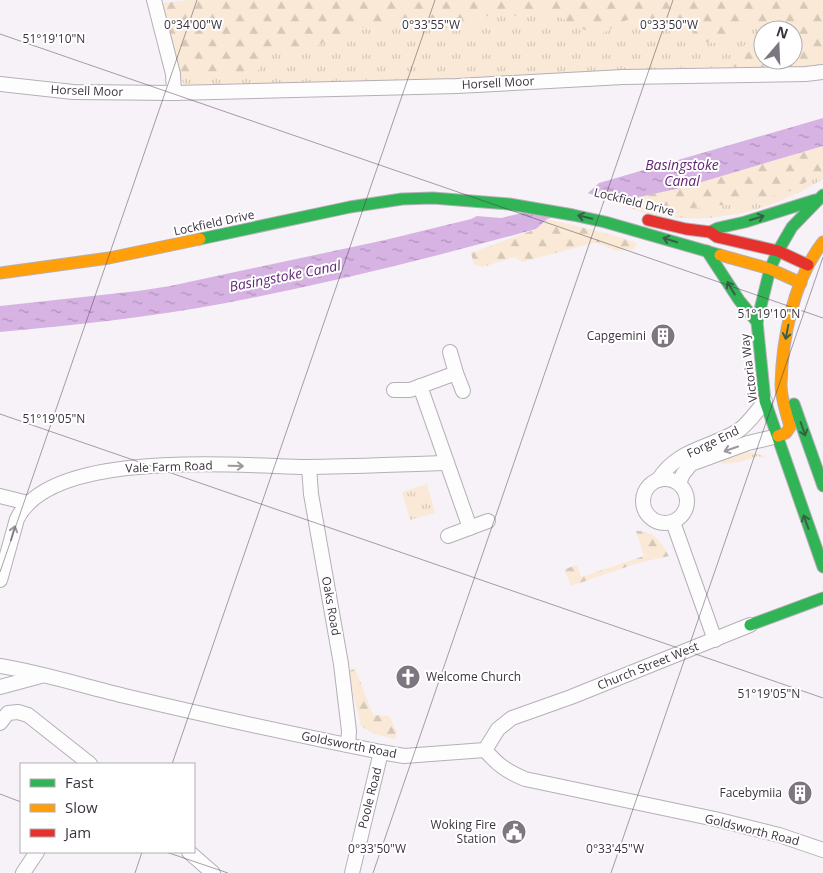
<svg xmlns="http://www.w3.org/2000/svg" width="823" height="873" viewBox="0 0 823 873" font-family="'Open Sans',sans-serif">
<defs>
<pattern id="grass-tufts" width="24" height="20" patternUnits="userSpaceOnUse" patternTransform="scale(1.25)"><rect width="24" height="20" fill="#f9e9d6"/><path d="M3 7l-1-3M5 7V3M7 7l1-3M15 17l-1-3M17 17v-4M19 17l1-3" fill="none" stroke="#d6c8b9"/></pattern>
<pattern id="forest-firs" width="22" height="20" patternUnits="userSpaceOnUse" patternTransform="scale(1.25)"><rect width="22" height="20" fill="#f9e9d6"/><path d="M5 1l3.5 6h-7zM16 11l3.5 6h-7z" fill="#d6c8b9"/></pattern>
<pattern id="water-ripples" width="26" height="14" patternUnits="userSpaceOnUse" patternTransform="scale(1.25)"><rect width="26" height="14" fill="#d7b3e4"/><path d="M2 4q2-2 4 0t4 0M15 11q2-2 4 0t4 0" fill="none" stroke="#b092ba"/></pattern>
</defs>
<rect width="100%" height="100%" fill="#f7f2f8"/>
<g fill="url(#grass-tufts)">
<polygon points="535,12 549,12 601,34 627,20 645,19 663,22 676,20 690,20 697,41 716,43 747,24 763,31 763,37 745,45 726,67 636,70 470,79 185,86 179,74 256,73 267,57 277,52 318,45 339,35 365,27 398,27 414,23 427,23 444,28 457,28 495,13 523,17"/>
<path d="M823,172V179C769,212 713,226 651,214C638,212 626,206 614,202L618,201L647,211L693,208L742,203L791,191Z"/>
<polygon points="744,452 751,452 765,456 764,458 758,456 740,462 722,464 721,460"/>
<polygon points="427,484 435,513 410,520 402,492"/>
</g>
<g fill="url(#forest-firs)">
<polygon points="189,0 823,0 823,69 726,67 745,45 763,37 763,60 793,60 793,30 763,31 747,24 716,43 697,41 690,20 676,20 663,22 645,19 627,20 601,34 585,30 549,12 535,12 523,17 495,13 457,28 444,28 426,23 414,23 398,27 365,27 339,35 318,45 304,50 277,52 267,58 256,73 179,74 163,3"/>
<polygon points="823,146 823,172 791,191 742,203 693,208 647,211 618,201 685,187"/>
<polygon points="547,219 606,233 637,243 634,249 616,251 597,242 522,262 515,257 482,267 474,264 471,253 536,229"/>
<path d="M636,531C653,530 661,541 669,556L638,563L571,586L564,569H565L577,565L581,577L644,556Z"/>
<polygon points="355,668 373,715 389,716 397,732 395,739 374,734 361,726 348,672"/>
</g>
<path fill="url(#water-ripples)" d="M823,118V146L685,187L617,202L547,219L536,229C434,257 331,283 226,303C151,317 76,325 0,332V306L138,291L170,286L385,240L471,219L477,216L501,218L522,213L588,193L599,183Z"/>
<polygon fill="#f7f2f8" points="584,192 621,203 561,218 516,212"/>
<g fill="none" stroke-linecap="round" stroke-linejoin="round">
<defs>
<g id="street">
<polyline points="154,0 173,74 174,93"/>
<polyline points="0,84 73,92 174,93 457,86 623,77 806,74 823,72"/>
<polyline points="450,352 456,373"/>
<polyline points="420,386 470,528"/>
<polyline points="394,390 410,390 456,373 463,391"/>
<polyline points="309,467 311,494 341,664 349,731 348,745"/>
<circle cx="665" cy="501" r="22"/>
<path d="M658,480C678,449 707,449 736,432C746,427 758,410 765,401"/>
<polyline points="679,483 683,474 691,464 748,443 778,436"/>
<polyline points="0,496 28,503"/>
<polyline points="673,522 715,640"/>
<polyline points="448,536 488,521"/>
<path d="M0,580L17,519C52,448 239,466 307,467C354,467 400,464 447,463"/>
<path d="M0,666C43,673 86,687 129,697C213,717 297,735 381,752L404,756L485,750"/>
<polyline points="0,687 41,676"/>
<polyline points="0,723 8,713 18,712 28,715 90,764"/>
<path d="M485,750C498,765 506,771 525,779L715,819L779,835L823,850"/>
<polyline points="485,750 498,729 512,718 571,697 750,625"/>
<polyline points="189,852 213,873"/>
<polyline points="23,873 37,852"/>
<polyline points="352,873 381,752"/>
</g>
<g id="fast">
<polyline points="823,195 792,227 778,251 770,269 757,322 765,401 823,567"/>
<polyline points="710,232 718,228 745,222 815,200"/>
<polyline points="200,239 350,207 402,199 433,198 509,204 573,215 605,222 720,255"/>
<polyline points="707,251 739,300 757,322"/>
<polyline points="794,404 823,486"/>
<polyline points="750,625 823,598"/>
</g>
<g id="slow">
<polyline points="720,255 770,269 801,283"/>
<polyline points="0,273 109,258 200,239"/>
<path d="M778,436L786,433L790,427C787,414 781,399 781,385C782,338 794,279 823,242"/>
</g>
<polyline id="jam" points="648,220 686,229 710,232 717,237 778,251 808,265"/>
</defs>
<use href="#street" stroke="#b5afb7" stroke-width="16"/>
<use href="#fast" stroke="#b5afb7" stroke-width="13"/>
<use href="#slow" stroke="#b5afb7" stroke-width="13"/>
<use href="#jam" stroke="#b5afb7" stroke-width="13"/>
<use href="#street" stroke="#fefdfe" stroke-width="14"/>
<use href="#fast" stroke="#30b455" stroke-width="11"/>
<use href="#slow" stroke="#ff9f0a" stroke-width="11"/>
<use href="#jam" stroke="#e5322d" stroke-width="11"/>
</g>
<defs><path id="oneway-shaft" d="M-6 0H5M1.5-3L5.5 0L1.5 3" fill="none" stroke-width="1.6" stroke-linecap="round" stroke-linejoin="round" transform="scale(1.25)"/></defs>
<g stroke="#386047">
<use href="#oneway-shaft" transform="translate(585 217) rotate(-167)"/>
<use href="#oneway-shaft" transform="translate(757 218) rotate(-17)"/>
<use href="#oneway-shaft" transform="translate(670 240) rotate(-163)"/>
<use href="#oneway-shaft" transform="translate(731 288) rotate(-121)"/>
<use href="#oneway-shaft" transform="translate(787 332) rotate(101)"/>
<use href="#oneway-shaft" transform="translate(803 429) rotate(71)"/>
<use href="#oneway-shaft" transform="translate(806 522) rotate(-110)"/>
</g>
<g stroke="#9d989e">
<use href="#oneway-shaft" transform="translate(731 449) rotate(161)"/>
<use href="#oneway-shaft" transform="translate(236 466) rotate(1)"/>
<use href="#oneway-shaft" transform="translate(13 533) rotate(-74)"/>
</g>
<path fill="none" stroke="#3c333f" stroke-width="1" stroke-opacity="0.45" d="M0,34L823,318M0,414L823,698M0,572L197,0M172,764L435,0M0,794L21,802M166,852L228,873M135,873L142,852M373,873L673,0M611,873L823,257"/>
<defs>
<symbol id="building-disc" viewBox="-11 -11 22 22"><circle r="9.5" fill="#7d7680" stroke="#fff"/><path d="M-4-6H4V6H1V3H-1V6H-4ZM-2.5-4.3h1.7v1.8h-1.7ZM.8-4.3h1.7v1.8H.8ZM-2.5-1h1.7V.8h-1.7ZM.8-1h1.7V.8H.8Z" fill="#fff"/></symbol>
<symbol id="church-disc" viewBox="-11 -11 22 22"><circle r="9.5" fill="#7d7680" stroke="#fff"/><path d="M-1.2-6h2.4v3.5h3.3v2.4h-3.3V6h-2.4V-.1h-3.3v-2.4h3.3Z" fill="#fff"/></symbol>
<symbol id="civic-disc" viewBox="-11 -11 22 22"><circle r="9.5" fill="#7d7680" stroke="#fff"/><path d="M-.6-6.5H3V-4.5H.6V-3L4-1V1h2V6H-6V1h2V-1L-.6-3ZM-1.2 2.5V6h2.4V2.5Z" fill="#fff"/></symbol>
</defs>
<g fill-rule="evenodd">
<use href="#building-disc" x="649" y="322" width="28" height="28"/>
<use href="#church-disc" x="394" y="663" width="28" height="28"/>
<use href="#building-disc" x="786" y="779" width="28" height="28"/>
<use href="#civic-disc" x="500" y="818" width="28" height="28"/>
</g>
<g text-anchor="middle" stroke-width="4" stroke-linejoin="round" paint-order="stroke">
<g font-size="12" fill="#3c333f" stroke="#fff">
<text transform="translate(498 83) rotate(-3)" y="4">Horsell Moor</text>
<text transform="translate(87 91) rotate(2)" y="4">Horsell Moor</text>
<text transform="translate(634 202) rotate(14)" y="4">Lockfield Drive</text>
<text transform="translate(214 223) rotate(-12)" y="4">Lockfield Drive</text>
<text transform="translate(749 368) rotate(-97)" y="4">Victoria Way</text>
<text transform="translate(713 442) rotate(-26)" y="4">Forge End</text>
<text transform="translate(169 467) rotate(-2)" y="4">Vale Farm Road</text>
<text transform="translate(331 606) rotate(80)" y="4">Oaks Road</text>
<text transform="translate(648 666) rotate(-22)" y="4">Church Street West</text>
<text transform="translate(349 745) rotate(11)" y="4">Goldsworth Road</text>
<text transform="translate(370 798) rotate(-76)" y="4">Poole Road</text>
<text transform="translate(752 830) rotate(14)" y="4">Goldsworth Road</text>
</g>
<g font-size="12" fill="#3c333f" stroke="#fff" text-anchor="end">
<text x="646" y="340">Capgemini</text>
<text x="426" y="681" text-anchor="start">Welcome Church</text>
<text x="782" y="797">Facebymiia</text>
<text x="496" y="829">Woking Fire<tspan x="496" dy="14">Station</tspan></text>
</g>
<g font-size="14" font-style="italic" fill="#622676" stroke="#fff">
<text x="682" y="170">Basingstoke<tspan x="682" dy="16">Canal</tspan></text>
<text transform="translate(285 276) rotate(-11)" y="5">Basingstoke Canal</text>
</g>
</g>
<g font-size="12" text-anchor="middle" fill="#3c333f" stroke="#fff" stroke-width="4" stroke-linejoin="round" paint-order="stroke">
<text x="193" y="29">0°34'00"W</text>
<text x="431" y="29">0°33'55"W</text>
<text x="669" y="29">0°33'50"W</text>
<text x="54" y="43">51°19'10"N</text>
<text x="769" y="318">51°19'10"N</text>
<text x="54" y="423">51°19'05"N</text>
<text x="769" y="698">51°19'05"N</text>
<text x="377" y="853">0°33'50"W</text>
<text x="615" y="853">0°33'45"W</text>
</g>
<rect x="20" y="763" width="175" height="90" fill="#ffffff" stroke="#b1adb2"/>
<rect x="30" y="779" width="25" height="8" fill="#30b455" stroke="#b1adb2"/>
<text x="65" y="788" font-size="15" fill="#3c333f">Fast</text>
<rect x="30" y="804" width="25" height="8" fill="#ff9f0a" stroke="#b1adb2"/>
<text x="65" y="813" font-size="15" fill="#3c333f">Slow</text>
<rect x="30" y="829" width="25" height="8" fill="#e5322d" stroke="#b1adb2"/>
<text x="65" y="838" font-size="15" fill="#3c333f">Jam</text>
<g transform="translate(778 45) rotate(19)"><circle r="24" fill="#ffffff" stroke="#b1adb2"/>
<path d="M0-4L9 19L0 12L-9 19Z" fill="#7d7680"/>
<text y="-8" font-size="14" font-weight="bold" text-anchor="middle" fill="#3c333f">N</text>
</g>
</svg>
